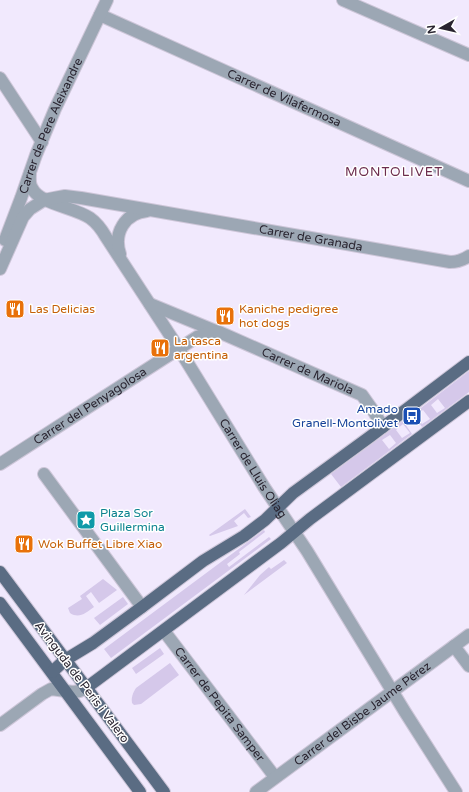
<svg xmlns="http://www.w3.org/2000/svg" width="469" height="792" viewBox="0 0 469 792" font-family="'Varela Round',sans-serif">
<rect width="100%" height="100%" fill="#f1e9fd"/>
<g fill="#d5c8ea" fill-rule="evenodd">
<path d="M469,371V392L422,427L413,414ZM438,399L445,408L437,413L431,405ZM423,410L430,419L422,424L416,415Z"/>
<path d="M403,421L412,434L341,487L331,474ZM403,424L410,433L402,438L396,430ZM390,435L396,443L389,449L382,440Z"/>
<polygon points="245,509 251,517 248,518 244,513 234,521 238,526 210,536 209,535"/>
<polygon points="264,530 265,532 239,552 240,554 227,564 229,567 269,537 271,539 111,658 104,649"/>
<polygon points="284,560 287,563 244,595 260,575 269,567 271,569"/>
<path d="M103,579L117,590L99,603L91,592L86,596L94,607C86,613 79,619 70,613L68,608L82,599L80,596Z"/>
<polygon points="123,597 128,604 100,625 94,618"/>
<polygon points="160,648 164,654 136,674 132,668"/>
<path d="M170,663L179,675L141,704L134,705L132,703C131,697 133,693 136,688Z"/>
</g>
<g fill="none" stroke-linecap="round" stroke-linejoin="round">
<defs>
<g id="minor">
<polyline points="343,0 469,55"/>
<path id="s1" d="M100,15L469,181"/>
<polyline points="0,78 42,142"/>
<path id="s2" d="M30,173C30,178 29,184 32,188C39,204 74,207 90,218C97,223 102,230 106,237L179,349L264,487L307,551L405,712L456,792"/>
<path id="s3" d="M5,240L21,198L36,155L55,109L107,0"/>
<path d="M120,254C113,233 125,213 147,211"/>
<path id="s4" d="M0,269L23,217L30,209L44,200L54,198L65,196L81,198L450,262C457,262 463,260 469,256"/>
<polyline points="150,304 218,332"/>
<path id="s5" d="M0,464L197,337L206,334L219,332L362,395L374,412L383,427"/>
<polyline points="44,474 142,607"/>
<path id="s6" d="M164,631L275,777"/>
<polyline points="454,646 469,666"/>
<polyline points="0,725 42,694 51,689 73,692 80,691 86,688"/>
<path id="s7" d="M256,792L469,635"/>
</g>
<g id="major">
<polyline points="0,572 164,792"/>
<path d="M0,603C47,666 93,729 140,792"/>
<polyline points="52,672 65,660 93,643 142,607 203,561 244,536 265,520 293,493 371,436 469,362"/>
<polyline points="86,688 281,543 310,519 469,401"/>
</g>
</defs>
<use href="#minor" stroke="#cdc6d8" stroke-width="14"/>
<use href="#major" stroke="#cdc6d8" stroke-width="14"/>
<use href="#minor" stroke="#9ca7b4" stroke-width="12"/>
<use href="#major" stroke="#5a6c83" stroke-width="12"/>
</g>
<defs>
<symbol id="restaurant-square" viewBox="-11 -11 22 22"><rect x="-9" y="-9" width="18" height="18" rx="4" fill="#e8710a" stroke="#fff"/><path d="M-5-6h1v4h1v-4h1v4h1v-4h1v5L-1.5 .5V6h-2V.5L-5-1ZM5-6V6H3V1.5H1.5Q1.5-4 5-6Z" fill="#fff"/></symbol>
<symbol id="bus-square" viewBox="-11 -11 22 22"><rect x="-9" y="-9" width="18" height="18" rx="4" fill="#1a4fb4" stroke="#fff"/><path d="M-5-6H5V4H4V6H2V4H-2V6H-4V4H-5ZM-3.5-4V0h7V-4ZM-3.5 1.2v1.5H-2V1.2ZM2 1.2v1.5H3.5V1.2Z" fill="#fff"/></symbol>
<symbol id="sight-square" viewBox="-11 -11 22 22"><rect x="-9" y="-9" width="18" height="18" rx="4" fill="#0f9aa8" stroke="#fff"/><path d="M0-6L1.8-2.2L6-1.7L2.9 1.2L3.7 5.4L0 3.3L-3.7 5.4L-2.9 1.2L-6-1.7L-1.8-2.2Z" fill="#fff"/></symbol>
</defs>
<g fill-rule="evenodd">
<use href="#restaurant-square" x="4" y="298" width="22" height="22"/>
<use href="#restaurant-square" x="214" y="305" width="22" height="22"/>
<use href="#restaurant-square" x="149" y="337" width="22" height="22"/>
<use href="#bus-square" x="401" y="405" width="22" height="22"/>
<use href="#sight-square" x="75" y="509" width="22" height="22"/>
<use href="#restaurant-square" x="13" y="533" width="22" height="22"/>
</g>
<g text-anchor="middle" stroke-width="3" stroke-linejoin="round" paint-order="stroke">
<g font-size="12" fill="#292430" stroke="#fff">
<text dy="4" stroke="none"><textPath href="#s1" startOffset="202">Carrer de Vilafermosa</textPath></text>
<text dy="4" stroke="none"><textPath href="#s3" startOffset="123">Carrer de Pere Aleixandre</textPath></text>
<text dy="4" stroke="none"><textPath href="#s4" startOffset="355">Carrer de Granada</textPath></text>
<text dy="4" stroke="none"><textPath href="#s5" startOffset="354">Carrer de Mariola</textPath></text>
<text dy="4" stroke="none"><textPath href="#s5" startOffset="107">Carrer del Penyagolosa</textPath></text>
<text dy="4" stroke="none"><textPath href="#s2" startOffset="381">Carrer de Lluís Oliag</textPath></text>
<text transform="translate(82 682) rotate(53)" y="4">Avinguda de Peris i Valero</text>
<text dy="4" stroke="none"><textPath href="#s6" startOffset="92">Carrer de Pepita Samper</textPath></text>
<text dy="4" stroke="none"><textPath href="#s7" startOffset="132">Carrer del Bisbe Jaume Pérez</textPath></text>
</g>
<g font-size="12" fill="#c56008" stroke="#fff" text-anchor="start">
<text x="29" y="313">Las Delicias</text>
<text x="239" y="313">Kaniche pedigree<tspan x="239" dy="14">hot dogs</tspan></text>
<text x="174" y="345">La tasca<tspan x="174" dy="14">argentina</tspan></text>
<text x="38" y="548">Wok Buffet Libre Xiao</text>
</g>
<g font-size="12" fill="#164399" stroke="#fff" text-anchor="end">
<text x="398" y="413">Amado<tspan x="398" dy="14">Granell-Montolivet</tspan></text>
</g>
<g font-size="12" fill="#0d838f" stroke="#fff" text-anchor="start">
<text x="100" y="517">Plaza Sor<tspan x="100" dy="14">Guillermina</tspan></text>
</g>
<g font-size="13" letter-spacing="1" fill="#6c2c4d" stroke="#fff">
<text x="394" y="176">MONTOLIVET</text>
</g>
</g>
<g transform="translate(441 28) rotate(262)" stroke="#ffffff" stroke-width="3" paint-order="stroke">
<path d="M0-3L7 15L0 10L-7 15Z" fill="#292430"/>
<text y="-6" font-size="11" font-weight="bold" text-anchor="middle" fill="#292430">N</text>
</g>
</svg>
